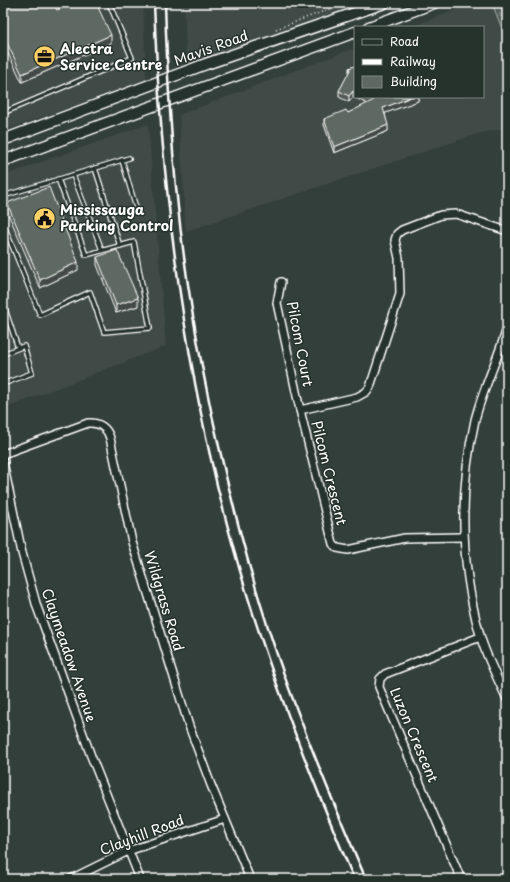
<svg xmlns="http://www.w3.org/2000/svg" width="510" height="882" viewBox="0 0 510 882" font-family="'Playpen Sans',sans-serif">
<defs>
<pattern id="forest-firs" width="22" height="20" patternUnits="userSpaceOnUse"><rect width="22" height="20" fill="#4d5853"/><path d="M5 1l3.5 6h-7zM16 11l3.5 6h-7z" fill="#68716d"/></pattern>
</defs>
<rect width="100%" height="100%" fill="#333f3a"/>
<filter id="ink" filterUnits="userSpaceOnUse"><feTurbulence type="fractalNoise" baseFrequency=".025" numOctaves="2"/><feDisplacementMap in="SourceGraphic" scale="8" xChannelSelector="R" yChannelSelector="G"/><feConvolveMatrix kernelMatrix="1 2 1 2 8 2 1 2 1" color-interpolation-filters="sRGB"/></filter>
<g filter="url(#ink)">
<g fill="#404c47">
<polygon points="3,3 143,3 146,80 3,131"/>
<polygon points="184,3 366,3 187,73"/>
<polygon points="474,3 492,3 507,42 507,128 480,133 186,231 179,115 355,48 355,97 483,97 483,27 410,27"/>
<polygon points="148,124 166,346 3,409 3,176"/>
</g>
<polygon fill="url(#forest-firs)" stroke="#a6aca9" points="492,3 507,3 507,42"/>
<g fill="none" stroke-linecap="round" stroke-linejoin="round">
<defs>
<g id="service">
<polyline points="58,3 64,11"/>
<polyline points="3,113 132,58 109,3"/>
<polyline points="122,160 136,208"/>
<polyline points="95,168 120,246"/>
<polyline points="73,175 102,250"/>
<polyline points="3,196 129,158"/>
<polyline points="3,223 40,315 90,292 104,332 150,328 134,242 86,255 58,179"/>
<polyline points="3,303 18,348"/>
<polyline points="3,354 24,346 32,373 3,384"/>
</g>
<g id="minor">
<polyline points="281,282 277,303 300,410 333,544 337,548 348,550 405,538 463,537"/>
<path d="M507,328C498,359 483,388 475,420C459,492 460,564 480,635C486,657 498,679 507,699"/>
<polyline points="300,410 357,397 366,392 370,387 400,294 399,258 395,240 397,234 402,230 441,215 456,214 507,231"/>
<path d="M3,454L88,423C99,422 107,428 110,438L132,542L189,726L211,785L250,879"/>
<polyline points="3,462 22,553 37,607 91,756 140,879"/>
<polyline points="71,879 128,851 225,819"/>
<polyline points="461,879 379,687 380,679 385,674 480,637"/>
</g>
<g id="secondary">
<polyline points="369,27 434,3"/>
<polyline points="3,140 206,64 384,3"/>
<polyline points="3,161 355,32"/>
</g>
</defs>
<use href="#service" stroke="#fff" stroke-width="6"/>
<use href="#minor" stroke="#fff" stroke-width="10"/>
<use href="#secondary" stroke="#fff" stroke-width="13"/>
<polyline stroke="#fff" stroke-width="1.5" stroke-dasharray="1 3" stroke-linecap="butt" points="276,29 346,3"/>
<use href="#service" stroke="#26332d" stroke-width="3.5"/>
<use href="#minor" stroke="#26332d" stroke-width="7"/>
<use href="#secondary" stroke="#26332d" stroke-width="10"/>
<g stroke="#fff" stroke-width="2.5">
<path d="M154,3C161,187 183,368 233,546C264,660 308,770 354,879"/>
<path d="M165,3C167,71 171,139 178,207C191,329 217,450 250,568C280,675 322,777 366,879"/>
</g>
</g>
<g fill="#525a56" stroke="#fff">
<polygon points="3,3 57,10 111,43 22,82 3,43"/>
<polygon points="355,66 355,97 418,97 418,101 385,113 388,131 334,153 324,125 324,119 348,113 368,104 353,97 349,102 339,97 339,91 349,73 349,68"/>
<polygon points="7,203 78,270 40,288 7,211"/>
<polygon points="97,257 138,306 116,313 97,265"/>
</g>
<g fill="#424a46" stroke="#fff">
<polygon points="111,35 111,43 22,82 22,74"/>
<polygon points="353,91 353,97 349,102 349,96"/>
<polygon points="411,97 418,97 418,101 383,114 383,108"/>
<polygon points="388,125 388,131 334,153 334,147"/>
<polygon points="78,262 78,270 40,288 40,280"/>
<polygon points="138,298 138,306 116,313 116,305"/>
</g>
<g fill="#5f6964" stroke="#fff">
<polygon points="3,3 53,3 57,10 74,3 96,3 111,35 22,74 3,35"/>
<polygon points="355,66 355,92 353,91 349,96 339,91 350,70 349,68"/>
<polygon points="366,97 411,97 383,108 388,125 334,147 324,119 346,110 348,113 374,100"/>
<polygon points="49,187 78,262 40,280 7,203"/>
<polygon points="117,250 138,298 116,305 97,257"/>
</g>
</g>
<defs>
<symbol id="office-disc" viewBox="-11 -11 22 22"><circle r="9.5" fill="#ffd166" stroke="#26332d"/><path d="M-6-3h4V-5.5h4V-3h4V5H-6ZM-1-4.5V-3h2v-1.5ZM-6 0V1H6V0Z" fill="#111"/></symbol>
<symbol id="civic-disc" viewBox="-11 -11 22 22"><circle r="9.5" fill="#ffd166" stroke="#26332d"/><path d="M-.6-6.5H3V-4.5H.6V-3L4-1V1h2V6H-6V1h2V-1L-.6-3ZM-1.2 2.5V6h2.4V2.5Z" fill="#111"/></symbol>
</defs>
<g fill-rule="evenodd">
<use href="#office-disc" x="32" y="44" width="25" height="25"/>
<use href="#civic-disc" x="32" y="206" width="25" height="25"/>
</g>
<g text-anchor="middle" stroke-width="3" stroke-linejoin="round" paint-order="stroke">
<g font-size="14" fill="#fff" stroke="#26332d">
<text transform="translate(211 48) rotate(-20)" y="5">Mavis Road</text>
<text transform="translate(300 344) rotate(79)" y="5">Pilcom Court</text>
<text transform="translate(329 473) rotate(76)" y="5">Pilcom Crescent</text>
<text transform="translate(164 601) rotate(73)" y="5">Wildgrass Road</text>
<text transform="translate(69 655) rotate(71)" y="5">Claymeadow Avenue</text>
<text transform="translate(414 735) rotate(67)" y="5">Luzon Crescent</text>
<text transform="translate(142 835) rotate(-21)" y="5">Clayhill Road</text>
</g>
<g font-size="14" font-weight="bold" fill="#fff" stroke="#26332d" text-anchor="start">
<text x="60" y="54">Alectra<tspan x="60" dy="16">Service Centre</tspan></text>
<text x="60" y="215">Mississauga<tspan x="60" dy="16">Parking Control</tspan></text>
</g>
</g>
<rect width="510" height="882" fill="none" stroke="#26332d" stroke-width="16"/>
<rect x="8" y="8" width="494" height="866" fill="none" stroke="#fff" stroke-width="1.5" filter="url(#ink)"/>
<rect x="354" y="26" width="130" height="72" fill="#26332d" stroke="#7d8581"/>
<rect x="362" y="39" width="20" height="6" fill="#26332d" stroke="#7d8581"/>
<text x="390" y="46" font-size="12" fill="#ffffff">Road</text>
<rect x="362" y="59" width="20" height="6" fill="#ffffff" stroke="#7d8581"/>
<text x="390" y="66" font-size="12" fill="#ffffff">Railway</text>
<rect x="362" y="76" width="20" height="12" fill="#5f6964" stroke="#7d8581"/>
<text x="390" y="86" font-size="12" fill="#ffffff">Building</text>
</svg>
